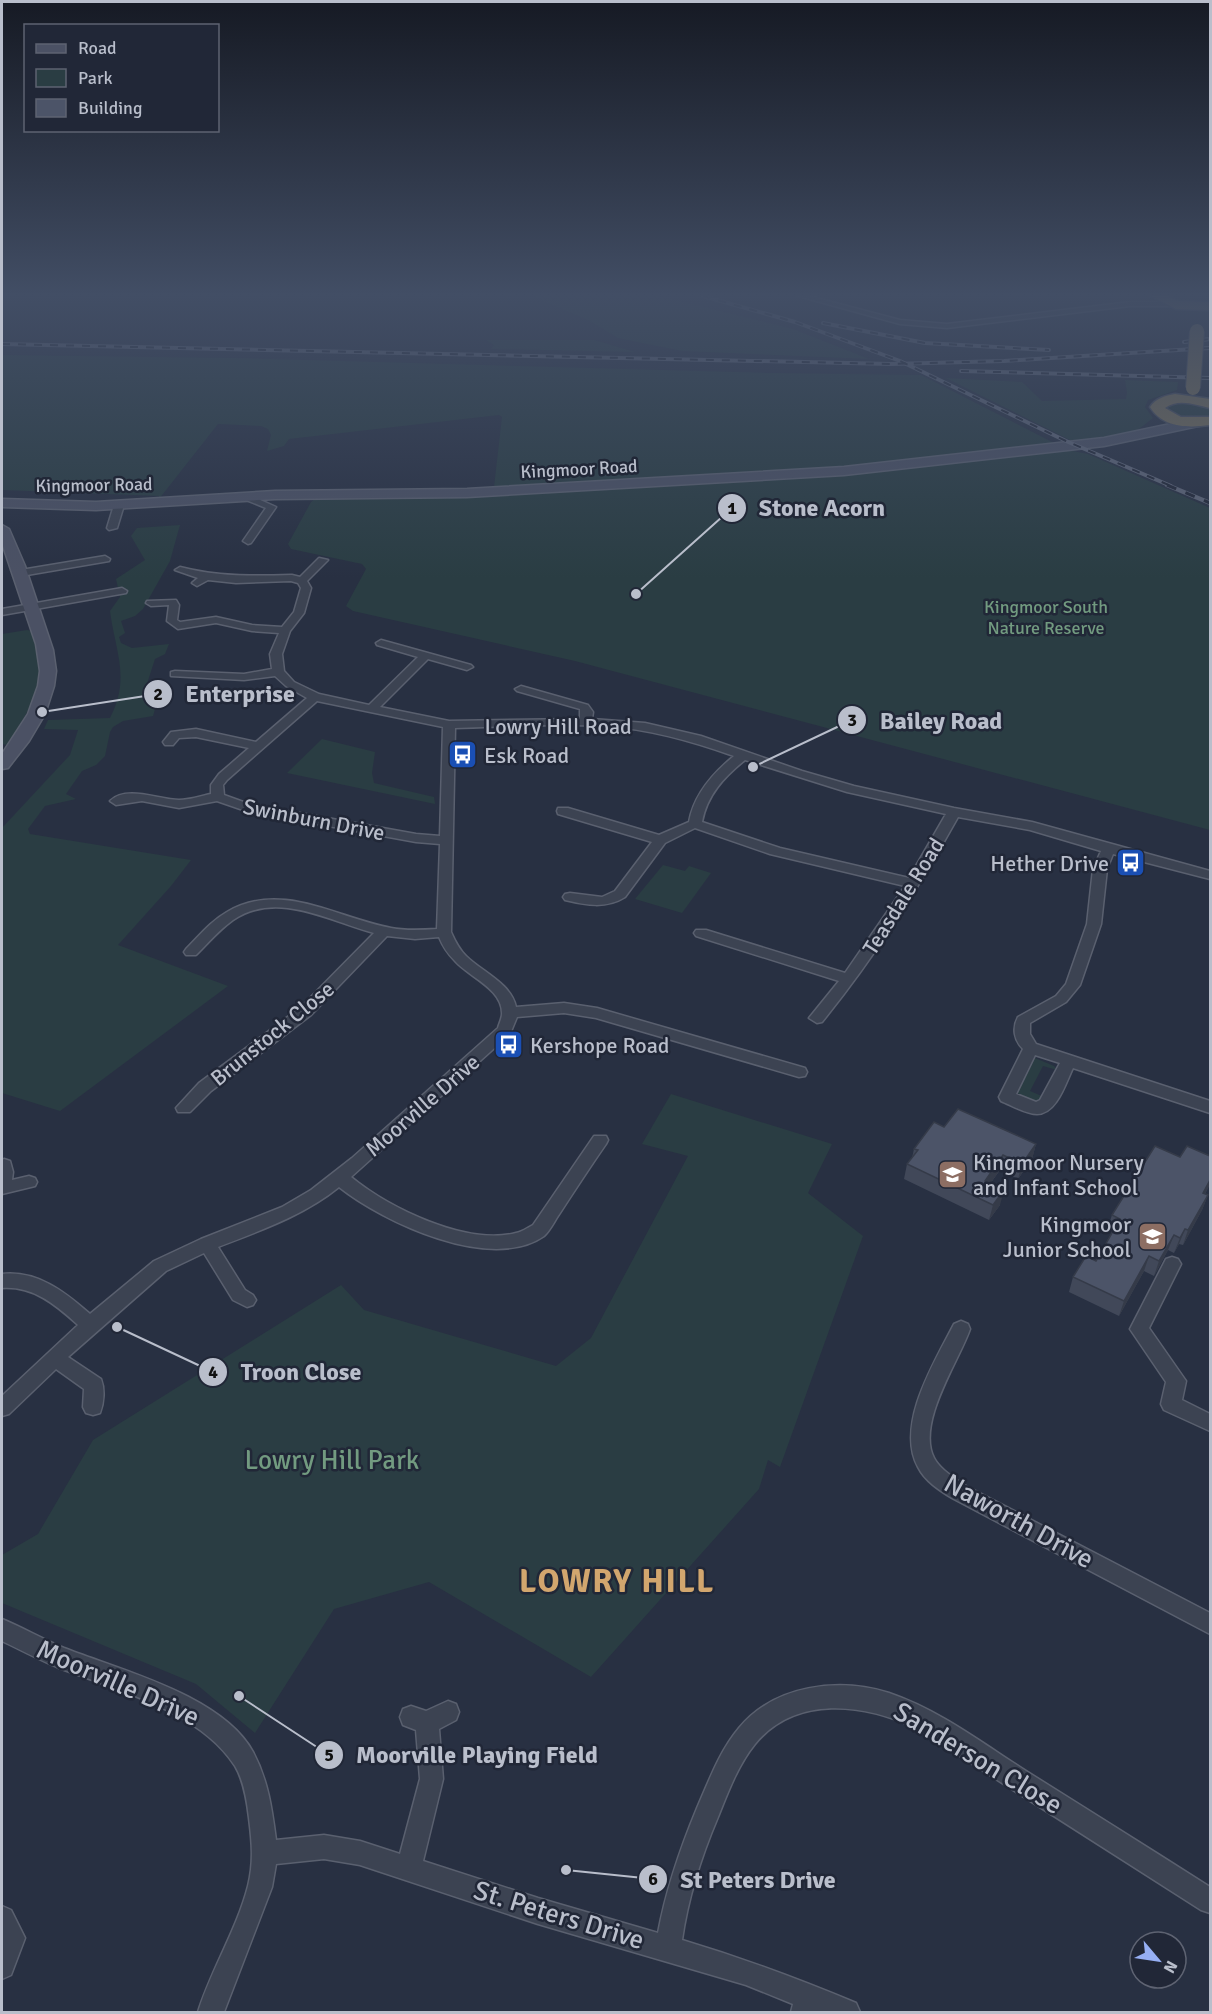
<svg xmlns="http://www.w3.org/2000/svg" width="1212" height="2014" viewBox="0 0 1212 2014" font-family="Signika,sans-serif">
<rect width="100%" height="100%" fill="#283042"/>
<g fill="#2a3d43">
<polygon points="532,296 659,296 793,329 869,359 682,351 618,338 590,321"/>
<polygon points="486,340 594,340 635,352 491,349 494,345"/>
<polygon points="2,355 234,358 770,373 921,375 1054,443 829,468 494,487 502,417 499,415 289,439 284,446 267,451 271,435 268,429 261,426 218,424 159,499 159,496 2,490"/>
<polygon points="946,378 1022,382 1042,401 1126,399 1127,392 1125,380 1178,382 1177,390 1148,400 1145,407 1153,418 1139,429 1125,436 1076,443"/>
<polygon points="1180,402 1210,407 1210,419 1182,419 1164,408"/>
<polygon points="1068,450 1088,454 1210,508 1210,830 575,661 353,611 346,606 366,569 362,564 291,549 288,544 311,502 318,497 823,474"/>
<path d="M180,525L170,561L143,609L135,616L121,621L125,633L119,637L121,643L132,648L169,644L165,654L155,659L145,690L158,699L153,716L123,721L113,727L110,732L105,756L96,765L82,771L66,794L76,799L45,806L28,829L30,834L191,860L171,886L118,945L228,986L60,1111L2,1093V828L70,755L78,730L44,729L48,720L110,718C131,678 115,651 110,611L120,597L116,579L145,560L131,536L137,528Z"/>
<path d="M27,630L32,631C34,641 39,653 40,663C41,695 23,720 7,745L2,744V634Z"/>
<polygon points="322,739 375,752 372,773 374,783 434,797 435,804 287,773"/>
<polygon points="663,865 685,871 689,866 711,873 682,913 635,899"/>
<path d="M1035,1058L1054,1066L1057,1070L1043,1066L1030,1091L1044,1097C1032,1104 1020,1103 1016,1088L1029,1061Z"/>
<polygon points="671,1094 832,1144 808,1193 863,1236 780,1467 768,1460 759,1489 591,1677 429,1582 334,1609 255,1733 196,1684 2,1603 2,1555 38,1534 93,1440 341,1285 364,1310 556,1366 591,1338 688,1156 642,1144"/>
</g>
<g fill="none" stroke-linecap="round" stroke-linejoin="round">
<defs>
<g id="street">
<polygon points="798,296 809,296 900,320 947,324 1130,302 1173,302 1177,304 1173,306 1130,306 947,328 900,324"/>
<polygon points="247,494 276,507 251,543 248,544 243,541 266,508 244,499 242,497"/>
<polygon points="119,502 124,505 117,528 109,530 107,528 114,505"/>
<polygon points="105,556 110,559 109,561 21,576 16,573 21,570"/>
<path d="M319,558L328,560L307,581L311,588L304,613L290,631L282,654L284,671L294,682L319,694L369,705L418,657L377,645L376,643L381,640L471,665L473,667L467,670L428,659L380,707L449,721L580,719V709L517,691L515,689L521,686L588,705L593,712L592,719L645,723L701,736L802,771L854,786L954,808L1032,822L1210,871V879L1113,854L1107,869L1101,924L1080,985L1066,1002L1030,1023V1034L1036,1044L1210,1101V1113L1073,1068C1066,1082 1057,1114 1037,1114C1026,1114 1011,1105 1001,1101L999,1097L1023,1049C1014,1040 1012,1028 1018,1017L1056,996L1066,984L1087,924L1093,869L1101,851L1030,830L958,817C918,889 874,958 822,1022L817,1023L809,1018L839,981L696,936L694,933L696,930H706L845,973L905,886L770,854L695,828L665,843L625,897C606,909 586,905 565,900L563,897L565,894L570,893L602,897L615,891L652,842L558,814L557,811L558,808H568L659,835L689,822C694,794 713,773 734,756C691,741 647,728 601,726C553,723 503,727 455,728L451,932C455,941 459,949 466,956C482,972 511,983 516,1007L564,1003L597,1008L805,1068L807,1072L805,1076L799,1077L596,1018L564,1013L517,1017L510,1034L351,1177C389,1208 466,1246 516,1233C522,1232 527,1228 533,1225L594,1136H606L608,1140L606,1144C590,1167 575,1190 560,1213C555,1220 550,1231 544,1236C491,1273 383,1222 339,1187C303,1216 261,1230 218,1247L245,1290L253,1295L256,1300L253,1305L247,1307L233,1300L204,1253L166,1271L68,1357L101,1379C105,1389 104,1403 100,1413L93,1415L86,1413L83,1407L84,1389L56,1369L9,1414L2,1416V1396L78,1325C55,1304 33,1286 2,1288V1274C37,1270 65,1292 90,1314L154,1261L201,1239L282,1207L311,1190L352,1158L498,1028C499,1024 502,1018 502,1014C503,989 469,977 455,961C448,954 443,947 439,937L415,939L387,936L311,1015L211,1091L190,1112H178L176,1108L199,1083L301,1007L374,933C329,921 277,890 233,920C219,930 208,943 196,955H186L184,952L186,949C199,936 211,921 227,912C281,880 337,918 391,928C406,931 422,930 437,929L440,844L416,842L246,811L217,801L179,808L142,801L116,805L110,801C127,785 159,800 179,800C189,800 201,796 211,794V785L219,774L249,748L196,737L179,738L173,745H165L163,742L171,732L196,729L256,742L307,698L286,686L275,676L244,680L171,676V672L175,671L244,674L272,669L270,654L279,633L252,631L216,623L178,629L167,621L169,605L151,606L146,603L147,601L176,600L179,605L177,620L180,622L216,617L252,625L282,627L294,612L301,588L298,583L291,581L236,583L208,580L197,586L192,583L198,578L175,570L180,567C218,577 253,576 292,575L300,577ZM317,701L443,727L440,836L416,834L249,804L224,795L223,785L227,780ZM745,760L847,792L946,814L909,878L780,848L702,822C707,795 724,777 745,760ZM1035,1055L1060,1063L1040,1100L1036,1102L1016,1094Z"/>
<polygon points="122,588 127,591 126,593 2,615 2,609"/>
<polygon points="4,1159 10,1161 13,1172 12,1180 29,1176 35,1178 37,1182 35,1186 2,1194 2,1160"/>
<polygon points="1172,1257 1178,1259 1181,1264 1149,1328 1186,1381 1182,1400 1210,1414 1210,1431 1164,1410 1161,1404 1166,1382 1130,1329 1166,1259"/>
<path d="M961,1321L968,1324L970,1329C959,1361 916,1423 934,1458C940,1470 955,1478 966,1486L1210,1613V1634L952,1498C939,1490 925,1481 918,1467C895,1425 935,1361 954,1324Z"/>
<path d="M2,1619C23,1628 43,1639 64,1648C120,1670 223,1696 253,1752C268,1780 272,1809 276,1840L324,1835L360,1841L400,1854L420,1779L416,1730L403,1725L400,1717L403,1709L411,1706L426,1711L448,1701L456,1704L459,1712L456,1720L439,1729L443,1779L423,1861L538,1898L658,1933C666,1890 680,1849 697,1808C709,1781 719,1752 739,1728C774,1685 839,1677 889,1693C939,1710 982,1743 1026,1771C1088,1810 1149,1848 1210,1887V1913L1201,1910L916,1728C865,1704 796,1694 755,1744C738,1765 728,1792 718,1817C701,1857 688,1898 682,1940C742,1958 799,1979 856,2003L860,2012H791L793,2004L746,1985L538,1924L360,1865L324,1859L276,1864L272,1887L224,2012H198C211,1970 237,1929 248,1886C254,1862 252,1842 249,1818C247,1801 244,1781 235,1766C200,1711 117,1690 59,1668C40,1660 21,1650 2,1641Z"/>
<polygon points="2,1906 11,1910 25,1938 11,1975 2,1979"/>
</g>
<g id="secondary">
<polygon points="1199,418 1205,422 1203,425 1104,446 844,475 467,497 275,499 96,510 2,507 2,499 96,502 275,491 467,489 844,467 1104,438"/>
<polygon points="2,525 9,529 25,566 53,650 56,671 54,686 45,714 29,741 8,768 2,769 2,754 28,714 38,686 40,671 36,644 2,543"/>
</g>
<g id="highway">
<polygon points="1151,296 1167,296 1178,301 1210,302 1210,310 1176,309"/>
<path d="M1175,394L1210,399V408C1195,405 1179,398 1165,408L1181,417H1210V425C1188,428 1163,428 1150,407C1156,398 1165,396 1175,394Z"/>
</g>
</defs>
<use href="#street" stroke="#5a606f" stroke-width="3"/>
<use href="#secondary" stroke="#5a606f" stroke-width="3"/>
<use href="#highway" stroke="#474d5c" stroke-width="3"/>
<use href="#street" fill="#3c4352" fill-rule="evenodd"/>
<use href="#secondary" fill="#4b5164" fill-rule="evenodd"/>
<use href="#highway" fill="#776f5a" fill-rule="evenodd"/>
<defs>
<g id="rail-far1">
<polyline points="703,296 795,322 900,361 1066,441 1171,486"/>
<polyline points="823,323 925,343 1049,350"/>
<polyline points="1184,342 1210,339"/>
<polyline points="2,344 891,364 1004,361 1210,348"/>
<polyline points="961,371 1210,378"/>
</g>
<polyline id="rail" points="1167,485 1210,503"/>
</defs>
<use href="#rail-far1" stroke="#5f6678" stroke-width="4"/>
<use href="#rail" stroke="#5f6678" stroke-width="4.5"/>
<use href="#rail-far1" stroke="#212737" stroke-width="2" stroke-dasharray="8" stroke-linecap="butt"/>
<use href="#rail" stroke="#212737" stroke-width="3" stroke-dasharray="10" stroke-linecap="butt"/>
<defs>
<polyline id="highway-bridge" points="1193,388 1197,331"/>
</defs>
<use href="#highway-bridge" stroke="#474d5c" stroke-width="16" stroke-linecap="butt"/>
<use href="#highway-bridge" stroke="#776f5a" stroke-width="14"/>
</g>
<g fill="#414859">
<polygon points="944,1127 1036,1144 1032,1159 1018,1179 1000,1170 990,1184 1000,1205 989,1220 904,1179 907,1164 912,1158 914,1149"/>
<polygon points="1210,1156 1210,1184 1205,1194 1208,1195 1202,1210 1183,1245 1179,1244 1174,1253 1168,1250 1154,1276 1144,1271 1119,1316 1069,1292 1073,1277 1096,1261 1112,1232 1107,1230 1112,1215 1180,1157"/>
</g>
<g fill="#353b49">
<polygon points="1036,1144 1032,1159 1018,1179 1022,1164"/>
<polygon points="1003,1155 1000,1170 981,1196 985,1181"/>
<polygon points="1210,1180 1210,1184 1198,1208 1203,1193"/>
<polygon points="1004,1190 1000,1205 989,1220 993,1205"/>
<polygon points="1208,1195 1202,1210 1183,1245 1188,1230"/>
<polygon points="1185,1229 1179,1244 1174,1253 1180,1238"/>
<polygon points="1174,1235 1168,1250 1154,1276 1159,1261"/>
<polygon points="1149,1256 1144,1271 1119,1316 1124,1301"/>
</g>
<g fill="#4c5468" stroke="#353b49" stroke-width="1.5">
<polygon points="958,1109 1036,1144 1022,1164 1003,1155 985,1181 1004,1190 993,1205 907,1164 918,1150 914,1149 934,1122 944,1127"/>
<polygon points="1155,1146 1180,1157 1187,1146 1210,1156 1210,1180 1203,1193 1208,1195 1188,1230 1185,1229 1180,1238 1174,1235 1159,1261 1149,1256 1124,1301 1073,1277 1086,1256 1096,1261 1120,1219 1112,1215"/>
</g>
<linearGradient id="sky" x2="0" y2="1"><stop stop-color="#161a24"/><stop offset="0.51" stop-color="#424e65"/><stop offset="1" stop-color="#424e65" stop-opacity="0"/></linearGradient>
<rect width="1212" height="578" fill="url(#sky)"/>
<defs>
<symbol id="bus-square" viewBox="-11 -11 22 22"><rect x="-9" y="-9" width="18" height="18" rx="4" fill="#1a4fb4" stroke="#212737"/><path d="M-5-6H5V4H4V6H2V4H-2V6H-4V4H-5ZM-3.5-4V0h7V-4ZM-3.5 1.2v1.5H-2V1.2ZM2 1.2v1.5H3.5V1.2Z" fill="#fff"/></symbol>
<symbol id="school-square" viewBox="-11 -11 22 22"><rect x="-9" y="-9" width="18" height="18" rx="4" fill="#8d6e63" stroke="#212737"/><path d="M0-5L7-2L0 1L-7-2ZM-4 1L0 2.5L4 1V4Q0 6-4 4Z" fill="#fff"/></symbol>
</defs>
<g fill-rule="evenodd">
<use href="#bus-square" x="446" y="738" width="33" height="33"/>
<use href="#bus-square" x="1114" y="846" width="33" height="33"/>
<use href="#bus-square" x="492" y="1028" width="33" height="33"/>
<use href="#school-square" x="936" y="1158" width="33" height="33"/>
<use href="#school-square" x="1136" y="1220" width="33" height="33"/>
</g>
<g text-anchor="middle" stroke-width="5" stroke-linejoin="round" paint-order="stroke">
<g font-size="18" fill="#b9becb" stroke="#212737">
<text transform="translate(579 469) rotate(-3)" y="6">Kingmoor Road</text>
<text transform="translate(94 485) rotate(-1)" y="6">Kingmoor Road</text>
</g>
<g font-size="18" fill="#729b80" stroke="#212737">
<text x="1046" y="613">Kingmoor South<tspan x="1046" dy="21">Nature Reserve</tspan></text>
</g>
<g font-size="22" fill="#b9becb" stroke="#212737">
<text x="558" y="734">Lowry Hill Road</text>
<text transform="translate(314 819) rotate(11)" y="8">Swinburn Drive</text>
<text transform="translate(903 896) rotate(-58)" y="8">Teasdale Road</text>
<text transform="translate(272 1033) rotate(-39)" y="8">Brunstock Close</text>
<text transform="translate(422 1105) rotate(-41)" y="8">Moorville Drive</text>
</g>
<g font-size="22" fill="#b9becb" stroke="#212737" text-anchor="start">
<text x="484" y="763">Esk Road</text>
<text x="1109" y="871" text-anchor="end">Hether Drive</text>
<text x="530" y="1053">Kershope Road</text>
<text x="973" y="1170">Kingmoor Nursery<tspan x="973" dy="25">and Infant School</tspan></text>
<text x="1131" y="1232" text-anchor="end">Kingmoor<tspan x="1131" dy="25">Junior School</tspan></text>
</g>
<g font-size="27" fill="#729b80" stroke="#212737">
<text x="332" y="1469">Lowry Hill Park</text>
</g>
<g font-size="27" fill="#b9becb" stroke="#212737">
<text transform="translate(1019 1521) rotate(29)" y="9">Naworth Drive</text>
<text transform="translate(118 1683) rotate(24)" y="9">Moorville Drive</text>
<text transform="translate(978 1758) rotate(31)" y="9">Sanderson Close</text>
<text transform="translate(559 1915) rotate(17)" y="9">St. Peters Drive</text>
</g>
<g font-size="33" font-weight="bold" letter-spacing="1.5" fill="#d2a66e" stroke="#212737">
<text x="617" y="1592">LOWRY HILL</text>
</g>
</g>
<path fill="none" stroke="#b9becb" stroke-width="2" d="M636 594L732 508M42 712L158 694M753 767L852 720M117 1327L213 1372M239 1696L329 1755M566 1870L653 1879"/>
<g fill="#b9becb" stroke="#212737" stroke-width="2">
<circle cx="636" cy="594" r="6"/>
<circle cx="42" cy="712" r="6"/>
<circle cx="753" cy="767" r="6"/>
<circle cx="117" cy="1327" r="6"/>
<circle cx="239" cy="1696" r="6"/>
<circle cx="566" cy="1870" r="6"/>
<circle cx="732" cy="508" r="15"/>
<circle cx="158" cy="694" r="15"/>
<circle cx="852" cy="720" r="15"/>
<circle cx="213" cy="1372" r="15"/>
<circle cx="329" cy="1755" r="15"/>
<circle cx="653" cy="1879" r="15"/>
</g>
<g font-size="18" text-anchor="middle" font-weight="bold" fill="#111">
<text x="732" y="514">1</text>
<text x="158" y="700">2</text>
<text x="852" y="726">3</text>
<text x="213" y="1378">4</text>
<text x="329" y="1761">5</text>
<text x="653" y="1885">6</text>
</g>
<g font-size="24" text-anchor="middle" font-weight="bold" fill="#b9becb" stroke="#212737" stroke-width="5" stroke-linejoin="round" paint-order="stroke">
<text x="822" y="516">Stone Acorn</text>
<text x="240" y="702">Enterprise</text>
<text x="941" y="729">Bailey Road</text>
<text x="301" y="1380">Troon Close</text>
<text x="477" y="1763">Moorville Playing Field</text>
<text x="758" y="1888">St Peters Drive</text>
</g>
<rect width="1212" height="2014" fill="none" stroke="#b9becb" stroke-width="6"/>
<rect x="24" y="24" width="195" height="108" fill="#212737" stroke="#5e6372" stroke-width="1.5"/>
<rect x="36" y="44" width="30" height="9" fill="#4b5164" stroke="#5e6372" stroke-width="1.5"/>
<text x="78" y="54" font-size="18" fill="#b9becb">Road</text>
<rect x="36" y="69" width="30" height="18" fill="#2a3d43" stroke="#5e6372" stroke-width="1.5"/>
<text x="78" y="84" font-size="18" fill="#b9becb">Park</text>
<rect x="36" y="99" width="30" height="18" fill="#4c5468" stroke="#5e6372" stroke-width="1.5"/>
<text x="78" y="114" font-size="18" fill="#b9becb">Building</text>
<g transform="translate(1158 1960) rotate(119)"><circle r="28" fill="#212737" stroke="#5e6372" stroke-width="1.5"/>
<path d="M0-4.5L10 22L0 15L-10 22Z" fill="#96aff4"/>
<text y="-9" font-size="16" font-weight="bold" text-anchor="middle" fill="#b9becb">N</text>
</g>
</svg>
